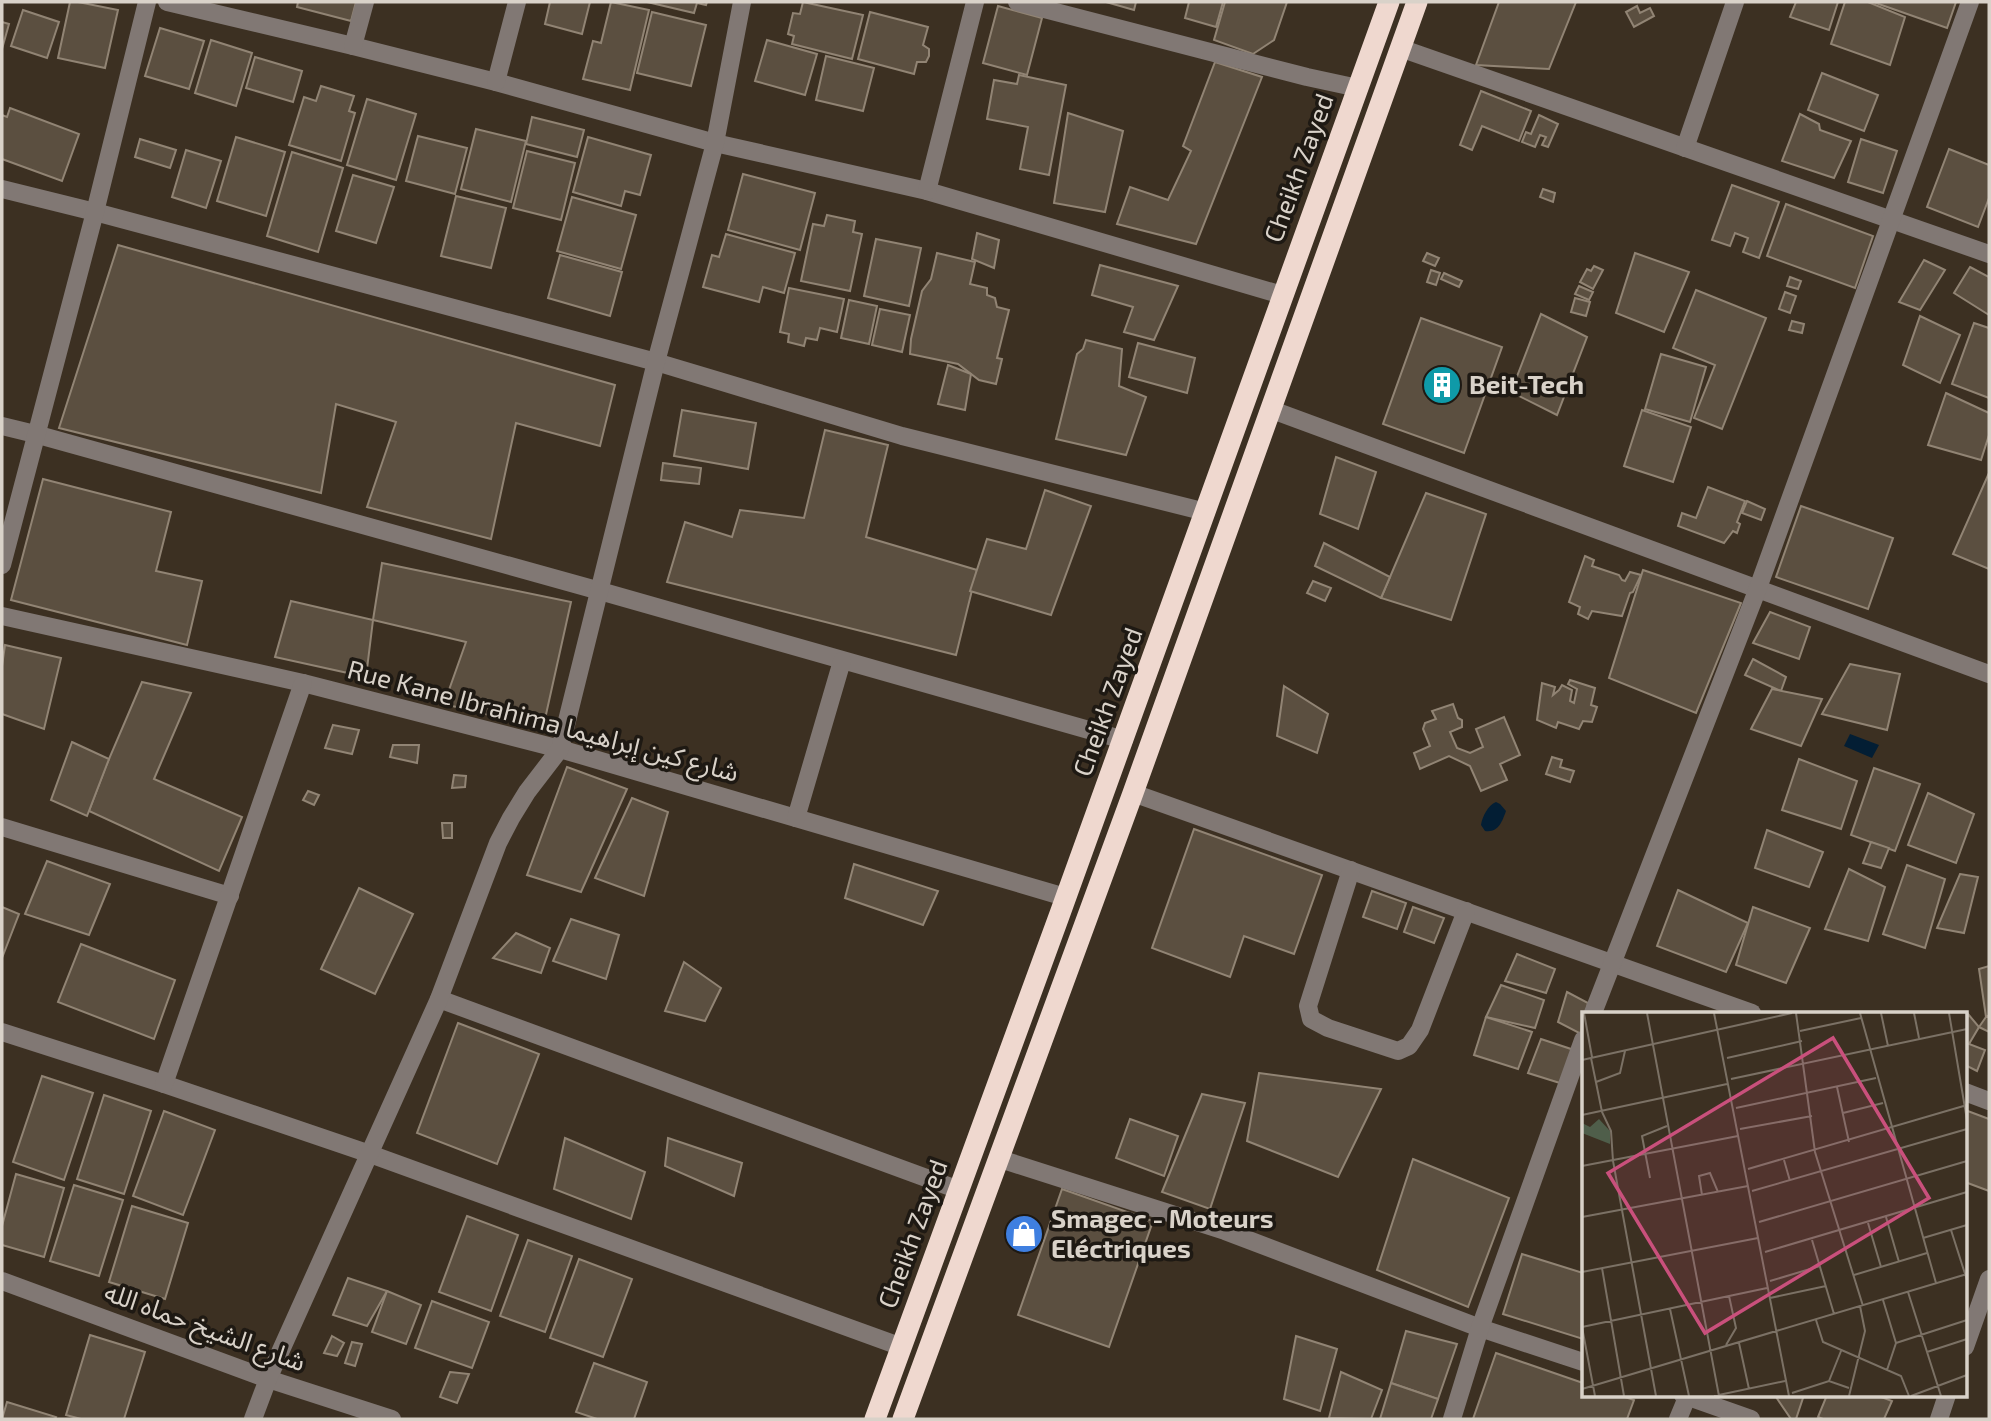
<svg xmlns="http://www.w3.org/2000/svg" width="1991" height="1421" viewBox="0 0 1991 1421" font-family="'Exo 2','Noto Sans Arabic',sans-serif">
<rect width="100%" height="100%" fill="#3c3022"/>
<g fill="#031e34">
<polygon points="1850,734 1879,745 1872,758 1844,746"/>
<path d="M1496,802L1500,804L1506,811C1502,822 1498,833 1485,831L1481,825C1482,817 1488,805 1496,802Z"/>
</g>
<g fill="#5b4f40" stroke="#918474" stroke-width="2">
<polygon points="70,2 78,2 118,10 105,68 58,58"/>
<polygon points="298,2 356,2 351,21 297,7"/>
<polygon points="550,2 590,2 582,34 545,24"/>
<polygon points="611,2 649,10 630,90 583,79 593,41 601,43"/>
<polygon points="647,2 707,2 706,5 697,3 694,13"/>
<polygon points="803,2 863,15 852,59 792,44 794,36 788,34 793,13 800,14"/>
<polygon points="1106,2 1136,2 1134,10"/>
<polygon points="1189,2 1223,2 1216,27 1185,18"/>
<polygon points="1225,2 1287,2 1274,40 1253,54 1214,40"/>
<polygon points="1499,2 1576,2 1549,69 1476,65"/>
<polygon points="1796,2 1838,2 1829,30 1790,17"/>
<polygon points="1845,2 1868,2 1905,17 1890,65 1831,44"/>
<polygon points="1873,2 1956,2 1947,28"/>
<polygon points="998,6 1042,18 1027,75 983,63"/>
<polygon points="1637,6 1640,13 1650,8 1654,16 1634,27 1626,12"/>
<polygon points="23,10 59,22 47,58 11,46"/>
<polygon points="652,12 706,25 691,86 637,73"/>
<polygon points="870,12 928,27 923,45 929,49 929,56 926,62 917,62 914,74 858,59"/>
<polygon points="2,22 9,24 2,49"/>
<polygon points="160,28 204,41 189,89 145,76"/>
<polygon points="211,40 252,53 236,106 195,93"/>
<polygon points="767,40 817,54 805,95 755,81"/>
<polygon points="826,56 874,68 863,111 816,100"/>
<polygon points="255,57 302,71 293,102 246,88"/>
<polygon points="1215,62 1262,77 1196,244 1117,224 1130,187 1168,200 1191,151 1183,146"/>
<polygon points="1822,73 1878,95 1864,131 1808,110"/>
<polygon points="1019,75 1066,85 1049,175 1020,169 1028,127 987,119 994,80 1017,84"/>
<polygon points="321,86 354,96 349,111 355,113 341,161 289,145 304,97 316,101"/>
<polygon points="1481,91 1531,111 1519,141 1482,126 1472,150 1460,145"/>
<polygon points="367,99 416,114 396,180 347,165"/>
<polygon points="10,108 79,134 62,181 2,159 2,115 7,117"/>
<polygon points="1068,113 1123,131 1105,212 1054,203"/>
<polygon points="1800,114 1819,124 1820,130 1851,141 1834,178 1782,161"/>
<polygon points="1539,115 1558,124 1548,147 1542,145 1546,137 1540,135 1535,147 1522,142 1526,132 1531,134"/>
<polygon points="532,117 584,130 577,157 526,144"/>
<polygon points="476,129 526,141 511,202 461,189"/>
<polygon points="418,136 467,148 455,194 406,181"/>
<polygon points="236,137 285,152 266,216 217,201"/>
<polygon points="588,137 651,155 640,195 625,191 621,206 573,192"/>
<polygon points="140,139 176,150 170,168 135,157"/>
<polygon points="1861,139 1897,151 1883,193 1848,182"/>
<polygon points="1949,149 1989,165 1989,198 1978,227 1927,207"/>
<polygon points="186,150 221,161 206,208 172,197"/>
<polygon points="527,151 575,163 561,220 513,208"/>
<polygon points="292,152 343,168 318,252 267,236"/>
<polygon points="743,174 815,193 800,250 728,230"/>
<polygon points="353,175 394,187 376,243 336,231"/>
<polygon points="1732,185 1779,202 1759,258 1743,252 1748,238 1735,233 1730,246 1712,240"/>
<polygon points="1543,189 1555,193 1553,202 1540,197"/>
<polygon points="456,196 506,208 491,268 441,256"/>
<polygon points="572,197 636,215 621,269 557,251"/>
<polygon points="1786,204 1873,236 1855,288 1767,256"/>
<polygon points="827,215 855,221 853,232 862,234 850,291 801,281 813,224 824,226"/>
<polygon points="977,233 999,240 994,268 972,259"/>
<polygon points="726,234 795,253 784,293 763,287 759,302 703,287 712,255 719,257"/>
<polygon points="876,239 921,248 909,306 864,296"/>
<polygon points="118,245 615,385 600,446 516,423 491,539 367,507 396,422 336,404 321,493 59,428"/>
<polygon points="937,253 975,262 970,284 987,288 987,295 995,298 997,307 1009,310 997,358 1002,359 996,384 979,380 958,364 910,354 911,339 922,291 931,279"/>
<polygon points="1427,253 1439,258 1435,266 1423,261"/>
<polygon points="1635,253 1689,272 1664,332 1616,313"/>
<polygon points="560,255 622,272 610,316 548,298"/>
<polygon points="1924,260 1945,270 1920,310 1899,302"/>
<polygon points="1100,265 1178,286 1154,340 1124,332 1133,307 1092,295"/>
<polygon points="1594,266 1603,270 1593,289 1580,282 1587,269 1591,271"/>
<polygon points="1970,267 1989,277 1989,315 1954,293"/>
<polygon points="1431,270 1440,273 1436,285 1427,282"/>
<polygon points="1444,273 1462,281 1459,287 1441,279"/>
<polygon points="1790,277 1801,281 1798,289 1787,286"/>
<polygon points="1579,286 1593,292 1589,300 1575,294"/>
<polygon points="789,288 844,299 837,332 820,328 817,340 806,338 804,346 788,342 789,334 780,332"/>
<polygon points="1696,290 1766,318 1722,429 1694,418 1715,365 1673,348"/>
<polygon points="1785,292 1796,296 1790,313 1779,309"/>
<polygon points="1575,298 1590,302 1586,316 1571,312"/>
<polygon points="849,300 877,306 869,344 841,338"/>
<polygon points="880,309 910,315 902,352 872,345"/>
<polygon points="1541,314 1587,337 1557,415 1511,392"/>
<polygon points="1920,316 1960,335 1940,383 1903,365"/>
<polygon points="1421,318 1502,347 1464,453 1383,424"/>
<polygon points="1792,321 1804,324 1802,333 1789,330"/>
<polygon points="1974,323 1989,328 1989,327 1989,398 1952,384"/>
<polygon points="1086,340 1122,349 1119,386 1146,397 1126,455 1056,439 1077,354 1083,349"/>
<polygon points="1138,343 1195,358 1187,393 1129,377"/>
<polygon points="1661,354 1706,367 1690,422 1645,409"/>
<polygon points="948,365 971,374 965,410 938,404"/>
<polygon points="1946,393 1989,413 1989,435 1981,460 1928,445"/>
<polygon points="682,410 756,423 748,469 674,456"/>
<polygon points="1642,410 1691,427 1673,482 1624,466"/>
<polygon points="825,430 888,445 866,537 977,570 956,655 667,582 685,522 732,537 740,510 804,518"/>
<polygon points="1336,457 1376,472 1358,529 1320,514"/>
<polygon points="663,463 701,468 699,484 661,480"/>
<polygon points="1989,473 1989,569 1953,554"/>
<polygon points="43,479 171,512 156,571 202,581 187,645 11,600"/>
<polygon points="1708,487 1745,501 1737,522 1740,524 1737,533 1733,531 1724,543 1678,526 1682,513 1696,518"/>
<polygon points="1045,490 1091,506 1051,615 970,591 987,539 1026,549"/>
<polygon points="1426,493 1486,514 1451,620 1381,598"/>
<polygon points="1747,501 1765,509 1761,520 1742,513"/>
<polygon points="1801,506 1893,538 1868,609 1776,577"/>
<polygon points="1324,543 1390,577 1381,598 1315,566"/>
<polygon points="1585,556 1594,560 1592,566 1619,575 1622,580 1625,581 1630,572 1641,575 1633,592 1630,593 1622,616 1592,611 1588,619 1578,614 1580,607 1569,602"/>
<polygon points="382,563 571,602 543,728 444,704 466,642 373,620"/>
<polygon points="1643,570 1741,603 1696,713 1609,678"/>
<polygon points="1313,581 1331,588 1325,601 1307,593"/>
<polygon points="291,601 373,620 366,677 275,657"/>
<polygon points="1770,612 1810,627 1799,659 1753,643"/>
<polygon points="5,645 61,658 44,729 2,714 2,666"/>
<polygon points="1753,659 1786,677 1781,691 1745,675"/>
<polygon points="1850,664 1900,674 1887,730 1822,714"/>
<polygon points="1570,680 1595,688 1591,705 1597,707 1592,722 1583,721 1579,729 1558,722 1556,728 1537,720 1542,683 1555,687 1553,695 1559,690 1562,685 1572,690 1570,701 1574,703 1577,689 1568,684"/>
<polygon points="142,682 191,693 154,779 242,817 219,871 89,811 106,766"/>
<polygon points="1284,686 1328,714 1317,753 1277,736"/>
<polygon points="1772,689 1822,699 1801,746 1751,729"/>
<polygon points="1453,704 1458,718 1462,720 1462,727 1450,732 1457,748 1470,753 1483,747 1476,729 1504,717 1520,755 1500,764 1507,780 1481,791 1470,766 1449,756 1420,769 1414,753 1430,746 1423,729 1425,723 1436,719 1432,711"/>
<polygon points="333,725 359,730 352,754 325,748"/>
<polygon points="72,742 109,759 87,816 51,800"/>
<polygon points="393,745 419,745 417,763 390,757"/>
<polygon points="1552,757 1562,760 1560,767 1574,771 1570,782 1546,774"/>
<polygon points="1799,759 1857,781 1841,829 1782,810"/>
<polygon points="567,767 627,789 581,892 527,875"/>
<polygon points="1874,768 1920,784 1895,851 1851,835"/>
<polygon points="454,775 466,776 465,787 452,788"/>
<polygon points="308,791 319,795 314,805 303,800"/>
<polygon points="1928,793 1974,814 1956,863 1908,845"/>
<polygon points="632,798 668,812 644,896 595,878"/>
<polygon points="442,823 452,823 452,838 443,838"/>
<polygon points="1194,829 1322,875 1294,954 1244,936 1230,977 1152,948"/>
<polygon points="1767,830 1823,852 1809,887 1755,868"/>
<polygon points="1871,842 1889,848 1881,868 1863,863"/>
<polygon points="47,861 110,884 89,935 25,914"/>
<polygon points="854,864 938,891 923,925 845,898"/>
<polygon points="1907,865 1945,879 1925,948 1883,934"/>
<polygon points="1849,869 1885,887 1868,941 1825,929"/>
<polygon points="1960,874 1978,877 1964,933 1937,928"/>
<polygon points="359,888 413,914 375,994 321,969"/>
<polygon points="1678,890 1748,923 1726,972 1657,946"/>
<polygon points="1372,891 1406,903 1397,929 1363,917"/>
<polygon points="2,907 19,914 2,958"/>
<polygon points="1413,907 1444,918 1434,943 1404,932"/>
<polygon points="1753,907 1810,928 1786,983 1736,965"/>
<polygon points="571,919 619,935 606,979 553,961"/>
<polygon points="516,933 550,948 541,973 493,958"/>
<polygon points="81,944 175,980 154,1039 58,1002"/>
<polygon points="1517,954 1555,969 1546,993 1505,981"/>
<polygon points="684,962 721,988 705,1021 665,1011"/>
<polygon points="1989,966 1989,1015 1986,1017 1979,969"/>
<polygon points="1501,985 1544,1000 1535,1028 1486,1017"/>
<polygon points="1567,992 1588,1003 1586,1013 1583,1013 1581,1034 1558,1022"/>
<polygon points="1968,1014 1979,1027 1969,1044 1985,1050 1977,1071 1965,1065 1965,1030"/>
<polygon points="1486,1017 1532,1032 1518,1069 1474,1055"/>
<polygon points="1986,1017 1989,1017 1989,1032 1979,1027"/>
<polygon points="458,1023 539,1054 497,1164 417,1133"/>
<polygon points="1541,1039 1574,1050 1563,1084 1528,1073"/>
<polygon points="1259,1073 1381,1089 1338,1177 1247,1141"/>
<polygon points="42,1076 93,1093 64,1180 13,1162"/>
<polygon points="1202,1094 1245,1103 1210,1209 1162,1192"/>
<polygon points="104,1095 151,1111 124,1194 77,1179"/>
<polygon points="1965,1110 1989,1119 1989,1191 1965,1182"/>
<polygon points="164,1111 215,1130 183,1215 133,1196"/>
<polygon points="1130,1119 1178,1136 1164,1176 1116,1158"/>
<polygon points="565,1138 645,1172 631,1219 554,1189"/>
<polygon points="668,1138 742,1163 734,1196 665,1166"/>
<polygon points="1413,1159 1509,1198 1468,1307 1377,1270"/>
<polygon points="16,1174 64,1188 44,1257 2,1245 2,1226"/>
<polygon points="74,1185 123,1200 99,1276 50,1261"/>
<polygon points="1062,1189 1153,1221 1109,1347 1018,1315"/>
<polygon points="132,1206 188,1223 165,1299 109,1282"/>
<polygon points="467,1216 518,1235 491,1311 439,1292"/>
<polygon points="528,1240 572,1256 545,1332 500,1316"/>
<polygon points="1522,1254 1583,1273 1583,1339 1503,1314"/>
<polygon points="579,1259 632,1279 603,1357 550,1338"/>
<polygon points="348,1278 387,1291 367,1326 333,1315"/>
<polygon points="387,1291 421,1305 406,1344 372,1332"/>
<polygon points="432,1301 489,1322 472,1368 415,1348"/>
<polygon points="1406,1331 1457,1344 1438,1399 1391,1383"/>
<polygon points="90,1335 145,1352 124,1419 81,1419 66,1415"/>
<polygon points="332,1336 344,1343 337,1356 324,1353"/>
<polygon points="1296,1336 1337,1349 1320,1411 1284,1399"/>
<polygon points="352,1342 362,1344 355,1366 345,1363"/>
<polygon points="1496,1353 1583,1383 1583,1395 1619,1395 1634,1400 1627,1419 1473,1419"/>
<polygon points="594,1363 647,1382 634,1419 597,1419 576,1412"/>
<polygon points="450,1372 469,1374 457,1403 440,1397"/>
<polygon points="1341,1372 1382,1390 1371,1419 1329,1418"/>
<polygon points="1391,1383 1438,1399 1431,1419 1380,1419"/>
<polygon points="1777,1395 1804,1395 1796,1419 1791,1419 1776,1397"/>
<polygon points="1827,1395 1876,1395 1892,1401 1884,1419 1823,1419 1818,1417"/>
<polygon points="7,1402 56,1417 55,1419 2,1419"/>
</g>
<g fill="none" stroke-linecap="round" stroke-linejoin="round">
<g stroke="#817874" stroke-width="18">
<polyline points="167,2 353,46 496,82 715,143 927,191 1282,295"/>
<polyline points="1017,2 1307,77 1358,88"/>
<polyline points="353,46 365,2"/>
<polyline points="1400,48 1989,254"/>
<polyline points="496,82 517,2"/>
<polyline points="1685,148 1735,2"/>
<polyline points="2,189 95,212 656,362 902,436 1206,512"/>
<polyline points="927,191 975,2"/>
<polyline points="1272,410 1989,674"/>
<polyline points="2,426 35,434 600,591 1124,740"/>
<polyline points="2,565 95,212 147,2"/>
<polyline points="2,616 303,683 560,749 1065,897"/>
<polyline points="1133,793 1752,1013"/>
<polyline points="796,818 842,661"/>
<polyline points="2,827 230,896"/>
<polyline points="1351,870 1308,1006 1311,1019 1328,1028 1398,1051 1409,1046 1420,1030 1466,911"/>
<polyline points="439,999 959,1190"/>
<polyline points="1593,1013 1758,588 1970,2"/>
<polyline points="2,1032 164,1084 370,1154 902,1347"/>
<polyline points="164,1084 303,683"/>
<polyline points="1965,1092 1989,1101"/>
<polyline points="1000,1159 1225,1231 1480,1328 1583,1362"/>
<polyline points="2,1281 268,1379 392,1419"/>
<polyline points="1965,1347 1989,1279"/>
<polyline points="1683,1395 1751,1419"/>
<polyline points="253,1419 268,1379 439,999 498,843 511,818 527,792 560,749 656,362 715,143 742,2"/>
<polyline points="1452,1419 1480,1328 1583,1040"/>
<polyline points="1678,1419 1688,1395"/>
<polyline points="1939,1419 1947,1395"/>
</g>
<g stroke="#efd8cf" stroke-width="21">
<path d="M875,1419C1050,948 1217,474 1389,2"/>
<polyline points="903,1419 1133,793 1417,2"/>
</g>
</g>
<defs>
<symbol id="building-disc" viewBox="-11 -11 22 22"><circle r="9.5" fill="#0f9aa8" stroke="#1e1913"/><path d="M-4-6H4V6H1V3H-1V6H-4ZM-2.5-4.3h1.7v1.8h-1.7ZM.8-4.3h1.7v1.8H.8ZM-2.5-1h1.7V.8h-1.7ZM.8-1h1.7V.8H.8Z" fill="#fff"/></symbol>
<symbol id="shop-disc" viewBox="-11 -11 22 22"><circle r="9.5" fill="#3f7fe0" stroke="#1e1913"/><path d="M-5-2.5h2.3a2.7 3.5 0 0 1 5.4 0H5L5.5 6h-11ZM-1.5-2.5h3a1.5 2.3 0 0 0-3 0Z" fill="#fff"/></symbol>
</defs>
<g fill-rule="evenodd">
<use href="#building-disc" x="1420" y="363" width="44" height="44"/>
<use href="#shop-disc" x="1002" y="1212" width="44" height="44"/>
</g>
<g text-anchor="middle" stroke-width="7" stroke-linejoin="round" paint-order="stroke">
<g font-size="26" fill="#d9d2c9" stroke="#1e1913">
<text transform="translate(1299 168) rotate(-70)" y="9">Cheikh Zayed</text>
<text transform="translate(1108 702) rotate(-70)" y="9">Cheikh Zayed</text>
<text transform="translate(543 721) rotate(15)" y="9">Rue Kane Ibrahima شارع كين إبراهيما</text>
<text transform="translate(913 1234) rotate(-70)" y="9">Cheikh Zayed</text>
<text transform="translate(205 1327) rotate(20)" y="9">شارع الشيخ حماه الله</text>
</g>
<g font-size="26" font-weight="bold" fill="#d9d2c9" stroke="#1e1913" text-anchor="start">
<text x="1469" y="394">Beit-Tech</text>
<text x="1051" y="1228">Smagec - Moteurs<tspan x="1051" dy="30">Eléctriques</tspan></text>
</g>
</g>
<g transform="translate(1582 1012)">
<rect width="385" height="385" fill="#3c3022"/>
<path d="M17,107L28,119V132L0,121V111L8,115Z" fill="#4f5e4a"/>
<path fill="none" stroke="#7b7165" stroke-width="2" d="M2,1L10,45M65,1L137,384M132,1L207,384M214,1L233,140L281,294M278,1L354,271M299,1L306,34M332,1L337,26M367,1L385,108M218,19L279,6M9,46L20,100L29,119L31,149L74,384M145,46L220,29M0,48L210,1M149,67L385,17M14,70L38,61L43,39M255,75L267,130M154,96L294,66M261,101L301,91M0,103L145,72M158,117L230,104M202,148L208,169M0,154L156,124M166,157L385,93M68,166L60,124L85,114M170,179L385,117M120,183L117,164L128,161L136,180M0,205L166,174M304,205L317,250M177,210L385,149M286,211L299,255M369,218L385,268M341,226L385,213M230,228L252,302M183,240L385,180M20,256L42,384M0,260L176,226M272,263L345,241M188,269L238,254M326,280L359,384M188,286L244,274M301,288L314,331L305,358M88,297L107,384M234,308L241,330L319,364L327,384M0,315L185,276M0,315L13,384M157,331L167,377M314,331L385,308M144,333L154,316L147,284M345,340L385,327M247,369L259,339M0,377L385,262M210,381L247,369L267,376M132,384L203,369M267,384L283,319L278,294M329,384L385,363"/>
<path fill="#c9507c" fill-opacity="0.15" stroke="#c9507c" stroke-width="3.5" d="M251,26L347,186L123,321L26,161Z"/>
<rect width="385" height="385" fill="none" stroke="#d9d2c9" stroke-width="3.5"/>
</g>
<rect width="1991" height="1421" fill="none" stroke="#d9d2c9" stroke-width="7"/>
</svg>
